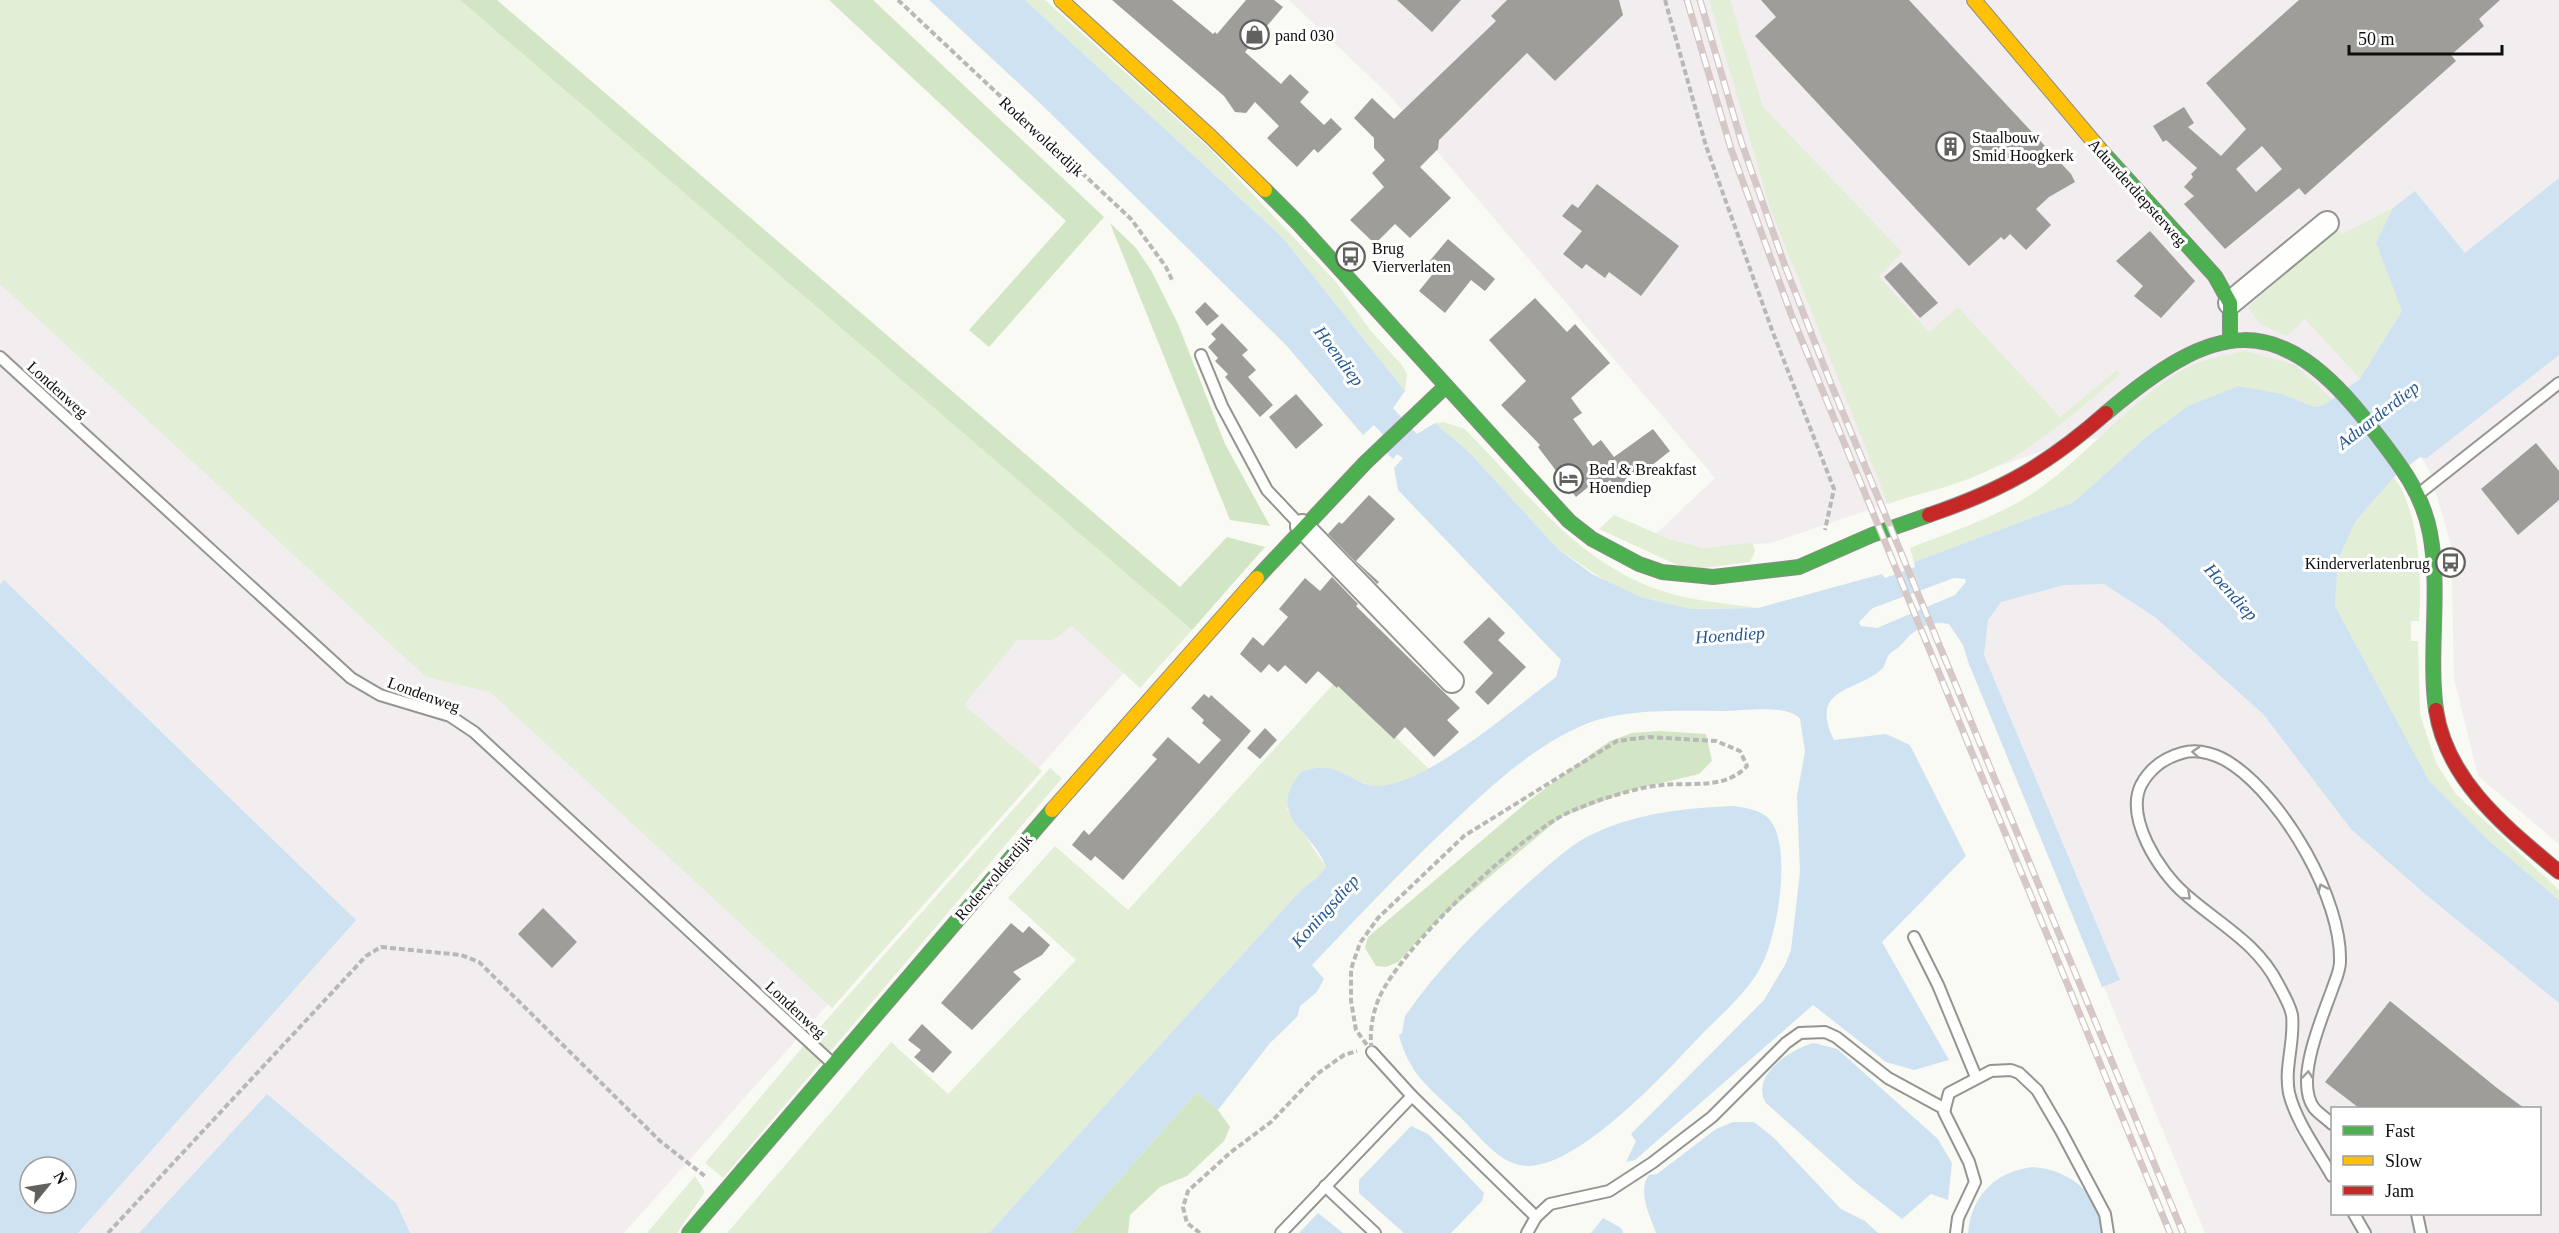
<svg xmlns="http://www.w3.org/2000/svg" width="2559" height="1233" viewBox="0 0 2559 1233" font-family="'Times New Roman',serif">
<rect width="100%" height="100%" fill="#fafaf4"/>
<g fill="#f2eef0" fill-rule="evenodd">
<path d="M0,0H439L1177,613L624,1233H0ZM30,1167H66V1203H30Z"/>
<polygon points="1289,0 2559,0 2559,844 2478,776 2454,679 2451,545 2430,472 2388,406 2072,441 1771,543 1704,548 1669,539 1656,534 1715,478 1389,95"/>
<path d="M2090,559L2278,705L2559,997V1233H2205L2108,997L1978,665L1970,604ZM2332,1108H2540V1214H2332Z"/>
</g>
<g fill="#e2eed6">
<polygon points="0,0 460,0 1192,630 1140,688 1072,626 1053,640 1017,640 964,705 1042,771 832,1008 490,692 426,677 0,284"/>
<polygon points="1025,0 1045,0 1208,147 1336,282 1370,330 1401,364 1407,374 1405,391 1283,238"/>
<path d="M1709,0H1730L1763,107L1902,252L1879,277L1929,332L1958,307L2060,417L2117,370L2120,374C2073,415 2029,455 1971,478C1944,489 1915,494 1888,504L1770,208Z"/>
<polygon points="2393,208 2376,243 2402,311 2360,379 2305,319 2287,336 2260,324 2248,307 2336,229 2342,234"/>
<path d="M2245,351L2295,365L2332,399L2324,405L2314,407L2282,394L2239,386L2190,405L2146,437L2074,502L1914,562L1910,548C1953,531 2001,516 2039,489C2090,453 2138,392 2192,365C2207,358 2228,355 2245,351Z"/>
<path d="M1443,422L1465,429C1524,489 1577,562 1659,590C1690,601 1725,603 1758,608L1692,609L1640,597L1613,586L1558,549L1469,452L1435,423Z"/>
<path d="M2394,477C2420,513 2422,579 2419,621H2411V641H2418L2420,714L2436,763L2456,794L2559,890V900L2487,839L2429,782L2335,606L2338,560L2355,522Z"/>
<polygon points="1614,515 1669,539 1704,548 1752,543 1755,551 1750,562 1688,570 1599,529"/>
<path d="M1337,680L1429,769C1414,777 1394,788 1376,786C1347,782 1334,760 1301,772L1287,809L1326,867L1318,877L1302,889L989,1233H727L891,1042L948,1094L1076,960L1008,898L1055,846L1128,910Z"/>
<polygon points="1050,768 1062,778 723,1178 705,1163 806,1043"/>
<polygon points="695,1176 705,1192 677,1233 647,1233"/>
</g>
<g fill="#d2e5c5">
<polygon points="460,0 497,0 1180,587 1227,537 1265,547 1192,630"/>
<polygon points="829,0 873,0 1104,217 989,347 969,330 1066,221"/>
<polygon points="1110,223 1136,248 1152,272 1178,324 1225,444 1270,526 1230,520"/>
<polygon points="1660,731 1706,734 1712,761 1699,774 1632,790 1561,817 1439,919 1398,962 1386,967 1376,966 1365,948 1368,937 1526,803 1587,757 1610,741 1632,733"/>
<polygon points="1197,1092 1218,1110 1230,1127 1224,1141 1187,1176 1160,1187 1130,1215 1128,1233 1072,1233"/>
</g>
<g fill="#cee2f1" fill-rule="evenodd">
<path d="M929,0H1025L1283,238L1405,391L1393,408L1417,434L1435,423L1469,452L1558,549L1592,574L1640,597L1692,609L1758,608L1882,574L1885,578L1915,567L1914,562L2074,502L2146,437L2190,405L2239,386L2282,394L2314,407L2324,405L2360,379L2402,311L2376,243L2393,208L2415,191L2465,253L2559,178V355L2427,458L2420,457L2394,477L2355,522L2338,560L2335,606L2429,781L2487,839L2559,900V1003L2424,893L2351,829L2263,714L2155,617L2104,584L2064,585L2001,602L1988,620L1984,655L2120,980L2102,987L1969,664L1963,645L1949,624C1929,620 1914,629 1902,644C1898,649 1891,651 1888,656C1886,660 1885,666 1882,669C1857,692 1808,687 1834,740L1886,734L1910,745L1966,856L1882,942L1949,1060L1914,1070L1886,1062L1813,1005L1635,1160L1626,1162L1636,1141L1631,1134L1764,1000L1785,965L1791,950L1800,872L1797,796L1805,751L1800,719C1789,704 1744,711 1726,711C1685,711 1624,708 1586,724C1535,745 1492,785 1452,823C1403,869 1358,917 1312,965L1324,979L1317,992L1300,1006L1297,1017L1270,1043L1218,1110L1197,1092L1072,1233H989L1302,889L1318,877L1326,867C1313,830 1264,817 1301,772C1342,757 1349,787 1380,786C1427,784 1516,707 1556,677L1561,660L1398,490L1394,468L1403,458L1397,454L1393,459L1386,452L1393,445L1374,425L1363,435L1286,345L1041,104ZM1954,578L1965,579L1966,582L1955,595L1877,628L1861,626L1859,622L1873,608Z"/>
<path d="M4,580L356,920L78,1233H0V585ZM30,1167H66V1203H30Z"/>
<path d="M1733,806C1746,808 1760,809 1770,820C1793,848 1777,941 1759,970C1745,994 1722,1014 1702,1034C1668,1070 1572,1177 1519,1165C1496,1160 1476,1132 1460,1117C1431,1089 1409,1075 1399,1035L1402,1033L1405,1016C1442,963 1488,918 1536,876C1554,861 1572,843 1595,833C1637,813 1687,808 1733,806Z"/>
<path d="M1814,1043L1837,1049L1843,1054L1938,1139L1952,1163L1948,1200L1931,1194L1902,1219L1857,1184L1766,1103C1749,1076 1792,1048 1814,1043Z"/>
<polygon points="267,1094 396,1203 410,1233 139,1233"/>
<path d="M1733,1122H1754L1774,1138L1841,1209L1865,1221L1878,1233H1656C1650,1215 1637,1192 1649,1175L1657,1174L1716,1129Z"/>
<polygon points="1411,1126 1428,1134 1484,1193 1482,1201 1451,1233 1404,1233 1359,1193 1359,1180"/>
<path d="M2032,1167C2068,1169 2101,1193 2101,1233H1968C1971,1196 1995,1172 2032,1167Z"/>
<polygon points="1318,1213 1343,1233 1299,1233"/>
<polygon points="1603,1218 1621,1228 1623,1233 1591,1233"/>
</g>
<g fill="#9e9d99" fill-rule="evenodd">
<polygon points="1112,0 1172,0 1213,34 1215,32 1217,34 1246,0 1274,0 1283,7 1245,52 1281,84 1290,74 1309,92 1300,102 1324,125 1331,118 1342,129 1318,153 1314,149 1297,167 1267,138 1279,126 1255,102 1246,113 1235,112 1224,96"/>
<polygon points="1397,0 1461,0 1432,32"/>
<polygon points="1507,0 1619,0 1623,15 1555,81 1527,53 1439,140 1438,149 1420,167 1451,198 1410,238 1395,224 1375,244 1350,220 1384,187 1372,173 1385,160 1374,148 1374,138 1354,118 1372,98 1394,119 1496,21 1491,16"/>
<polygon points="1761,0 1909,0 2071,174 2075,182 2049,197 2036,209 2051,225 2026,250 2010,234 2004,240 2001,237 1969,266 1755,36 1776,17"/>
<path d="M2299,0H2500L2479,19L2484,26L2451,55L2456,61L2305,195L2299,188L2225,249L2184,204L2194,196L2184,187L2193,177L2191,174L2197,168L2166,140L2163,142L2153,126L2184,107L2194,123L2188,127L2221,156L2246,129L2206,83ZM2262,146L2282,169L2256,192L2236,169Z"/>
<polygon points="1597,184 1679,246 1641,296 1609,272 1605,278 1586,264 1582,269 1563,254 1582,231 1562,216 1572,204 1578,208"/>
<polygon points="2150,231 2195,281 2161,318 2134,296 2143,286 2116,261"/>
<polygon points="1448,239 1495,279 1485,291 1471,280 1445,313 1419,291 1436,270 1428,263"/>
<polygon points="1901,262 1938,303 1920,318 1884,277"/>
<polygon points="1535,298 1567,332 1575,324 1610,363 1571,398 1582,413 1573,419 1593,446 1601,440 1614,457 1653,429 1670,451 1637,477 1634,474 1616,488 1610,480 1602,487 1597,480 1576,497 1538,447 1540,445 1501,405 1526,381 1489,340"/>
<polygon points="1205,302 1219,316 1207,326 1195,312"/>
<polygon points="1222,323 1248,350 1242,355 1256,370 1248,377 1273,405 1260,417 1225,377 1228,374 1215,361 1218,358 1208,347 1216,339 1211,334"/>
<polygon points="1296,394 1323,425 1296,449 1269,417"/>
<polygon points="2536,443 2559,471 2559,500 2518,535 2481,489"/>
<polygon points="1369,495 1395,519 1356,561 1379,582 1377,584 1328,534 1339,522 1342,524"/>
<polygon points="1332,577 1358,604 1356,606 1460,708 1447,720 1459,732 1434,757 1405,727 1394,739 1338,686 1337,688 1318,671 1306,684 1285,665 1278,672 1269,664 1261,673 1240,654 1253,637 1263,646 1288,617 1279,609 1305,578 1320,591"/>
<polygon points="1489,617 1505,633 1498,640 1526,667 1488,705 1475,692 1493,673 1463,642"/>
<polygon points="1204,694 1209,698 1211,695 1251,731 1123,880 1095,856 1091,861 1072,845 1084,830 1089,835 1157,759 1152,755 1168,737 1199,764 1221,740 1202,723 1204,720 1191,708"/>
<polygon points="1265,728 1277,740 1260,759 1247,748"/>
<polygon points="543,908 577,942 552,968 518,934"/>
<polygon points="1011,923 1023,933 1029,926 1050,945 1042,955 1013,972 1021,979 972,1030 941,1003"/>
<polygon points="2390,1001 2497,1088 2524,1108 2359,1108 2325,1082"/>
<polygon points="922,1024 952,1052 933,1073 914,1057 921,1050 908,1040"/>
</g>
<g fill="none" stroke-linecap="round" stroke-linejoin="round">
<defs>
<g id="lane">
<polyline points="1201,355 1222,406 1267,490 1301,526"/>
<polyline points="0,357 351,678 380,695 450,716 474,732 831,1062"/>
<polyline points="2421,492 2559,383"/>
<polyline points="1914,937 1938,985 1976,1077"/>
<polyline points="1372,1052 1412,1096 1536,1217"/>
<path d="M2332,1124C2327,1119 2319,1114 2314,1108C2294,1081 2322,1018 2332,990C2335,981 2340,971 2340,962C2342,899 2284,800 2233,765C2219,755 2199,748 2182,753C2164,758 2150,768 2141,785C2125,818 2159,871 2184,893C2217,923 2257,942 2278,984C2283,993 2290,1005 2292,1015C2295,1042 2284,1067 2289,1093C2296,1122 2318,1151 2332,1176"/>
<polyline points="1325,1186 1375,1233"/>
<polyline points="2354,1214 2365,1233"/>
<polyline points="2417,1214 2421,1233"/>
<polyline points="1281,1233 1412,1096"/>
<polyline points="1527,1233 1536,1217 1550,1204 1609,1191 1652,1163 1712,1117 1786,1043 1800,1033 1825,1032 1836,1037 1888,1078 1945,1109"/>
<polyline points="1956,1233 1958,1218 1975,1182 1969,1162 1944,1112 1949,1093 1991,1071 2011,1070 2019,1073 2037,1090 2061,1131 2105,1214 2108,1233"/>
</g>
<g id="street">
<polyline points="2230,303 2327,223"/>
<polyline points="1302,526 1452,681"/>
</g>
<g id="fast">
<polyline points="2099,148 2215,276 2230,303 2230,338"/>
<polyline points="1265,190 1298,223 1569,521 1592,539 1639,564 1662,572 1713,577 1799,567 1872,535 1929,515"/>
<path d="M2106,413C2213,322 2278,305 2371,427C2396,460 2422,490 2430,533C2441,592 2428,652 2436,710"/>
<polyline points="1257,578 1365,463 1446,386"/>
<polyline points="689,1233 1052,810"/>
</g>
<g id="slow">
<polyline points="1061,0 1211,137 1265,190"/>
<polyline points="1974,0 2099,148"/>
<polyline points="1052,810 1257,578"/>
</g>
<g id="jam">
<path d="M1929,515C2003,490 2048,464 2106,413"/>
<path d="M2436,710C2447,782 2507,828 2559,872"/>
</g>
</defs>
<use href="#lane" stroke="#949492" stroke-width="14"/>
<use href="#street" stroke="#949492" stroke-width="26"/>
<use href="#fast" stroke="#8b8b88" stroke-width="16"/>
<use href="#slow" stroke="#8b8b88" stroke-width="16"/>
<use href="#jam" stroke="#8b8b88" stroke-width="16"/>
<g stroke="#b8b8b7" stroke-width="4" stroke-dasharray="6 3" stroke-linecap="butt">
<polyline points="898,0 1131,219 1166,267 1173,282"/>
<polyline points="1665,0 1706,146 1772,330 1834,489 1825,530"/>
<path d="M1648,737L1716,741L1740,751L1747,766C1725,790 1692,782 1662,785C1642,787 1618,794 1600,800C1586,805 1570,811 1558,818C1508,847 1402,947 1379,998C1372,1015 1369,1034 1372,1052L1356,1030L1351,1001V969L1360,943L1378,918L1464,836L1617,741Z"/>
<polyline points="108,1233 366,956 381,947 461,955 479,962 660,1141 706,1177"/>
<polyline points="1200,1233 1187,1223 1183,1207 1188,1191 1231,1152 1271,1122 1317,1074 1344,1055 1357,1051"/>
</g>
<use href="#lane" stroke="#fefefd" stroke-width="10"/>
<use href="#street" stroke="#fefefd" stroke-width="22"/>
<use href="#fast" stroke="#4caf50" stroke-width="14"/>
<use href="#slow" stroke="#ffc107" stroke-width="14"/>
<use href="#jam" stroke="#c62828" stroke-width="14"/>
<defs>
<g id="rail">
<polyline points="1687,0 1731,149 1791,314 2170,1233"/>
<polyline points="1700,0 1742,144 1785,266 1831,384 2183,1233"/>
</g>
</defs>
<use href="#rail" stroke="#d5c8c6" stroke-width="7"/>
<use href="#rail" stroke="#fff" stroke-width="4.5" stroke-dasharray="14" stroke-linecap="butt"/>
</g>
<defs><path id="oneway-chevron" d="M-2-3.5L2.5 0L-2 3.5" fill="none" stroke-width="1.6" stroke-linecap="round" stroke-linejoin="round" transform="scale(1.5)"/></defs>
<g stroke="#9e9e9d">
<use href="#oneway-chevron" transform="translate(2196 752) rotate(-177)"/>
<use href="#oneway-chevron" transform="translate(2322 888) rotate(-114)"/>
<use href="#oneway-chevron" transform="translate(2187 896) rotate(42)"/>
<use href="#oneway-chevron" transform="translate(2308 1075) rotate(-85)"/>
</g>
<defs>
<symbol id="shop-ring" viewBox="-11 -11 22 22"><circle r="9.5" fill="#fff" stroke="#61615e" stroke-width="1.5"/><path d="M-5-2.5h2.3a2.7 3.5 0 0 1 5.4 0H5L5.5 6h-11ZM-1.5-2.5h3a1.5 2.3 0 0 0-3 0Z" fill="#61615e"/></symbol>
<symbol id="building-ring" viewBox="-11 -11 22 22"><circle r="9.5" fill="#fff" stroke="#61615e" stroke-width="1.5"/><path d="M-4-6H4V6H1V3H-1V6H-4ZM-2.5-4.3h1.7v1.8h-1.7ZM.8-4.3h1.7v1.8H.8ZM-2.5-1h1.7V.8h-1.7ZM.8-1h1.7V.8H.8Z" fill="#61615e"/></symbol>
<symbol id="bus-ring" viewBox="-11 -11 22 22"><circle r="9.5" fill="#fff" stroke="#61615e" stroke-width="1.5"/><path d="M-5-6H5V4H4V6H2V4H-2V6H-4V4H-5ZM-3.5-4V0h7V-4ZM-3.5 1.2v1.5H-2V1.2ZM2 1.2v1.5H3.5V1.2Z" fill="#61615e"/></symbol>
<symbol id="hotel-ring" viewBox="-11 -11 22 22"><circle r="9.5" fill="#fff" stroke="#61615e" stroke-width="1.5"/><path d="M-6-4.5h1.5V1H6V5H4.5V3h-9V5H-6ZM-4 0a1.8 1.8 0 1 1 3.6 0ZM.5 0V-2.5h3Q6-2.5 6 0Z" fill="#61615e"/></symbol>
</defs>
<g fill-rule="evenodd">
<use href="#shop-ring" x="1238" y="18" width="33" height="33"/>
<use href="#building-ring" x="1934" y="130" width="33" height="33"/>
<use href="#bus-ring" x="1334" y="240" width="33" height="33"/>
<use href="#hotel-ring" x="1552" y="462" width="33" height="33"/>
<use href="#bus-ring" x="2434" y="546" width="33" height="33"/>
</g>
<g text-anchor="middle" stroke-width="6" stroke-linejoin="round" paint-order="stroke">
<g font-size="16" fill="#0e0e0e" stroke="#fff" text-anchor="start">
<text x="1275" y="41">pand 030</text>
<text x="1972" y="143">Staalbouw<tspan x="1972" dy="18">Smid Hoogkerk</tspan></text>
<text x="1372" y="254">Brug<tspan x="1372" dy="18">Vierverlaten</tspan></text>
<text x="1589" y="475">Bed &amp; Breakfast<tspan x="1589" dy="18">Hoendiep</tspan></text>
<text x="2430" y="569" text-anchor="end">Kinderverlatenbrug</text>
</g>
<g font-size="16" fill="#0e0e0e" stroke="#fff">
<text transform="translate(1042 136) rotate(43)" y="6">Roderwolderdijk</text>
<text transform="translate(2138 192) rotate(48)" y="6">Aduarderdiepsterweg</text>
<text transform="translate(58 389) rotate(42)" y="6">Londenweg</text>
<text transform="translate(424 694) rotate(20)" y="6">Londenweg</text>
<text transform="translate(993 877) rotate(-49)" y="6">Roderwolderdijk</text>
<text transform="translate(796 1009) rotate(43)" y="6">Londenweg</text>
</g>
<g font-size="18" font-style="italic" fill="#255993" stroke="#fff">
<text transform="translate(1339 356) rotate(53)" y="6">Hoendiep</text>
<text transform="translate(2378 415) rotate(-38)" y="6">Aduarderdiep</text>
<text transform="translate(2231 592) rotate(48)" y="6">Hoendiep</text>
<text transform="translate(1730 635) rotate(-4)" y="6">Hoendiep</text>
<text transform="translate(1325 911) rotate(-48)" y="6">Koningsdiep</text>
</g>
</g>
<rect x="2331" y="1107" width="210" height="108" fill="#ffffff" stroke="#9f9f9f" stroke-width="1.5"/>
<rect x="2343" y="1126" width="30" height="9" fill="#4caf50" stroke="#9f9f9f" stroke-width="1.5"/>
<text x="2385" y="1137" font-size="18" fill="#0e0e0e">Fast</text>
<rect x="2343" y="1156" width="30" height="9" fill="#ffc107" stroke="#9f9f9f" stroke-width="1.5"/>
<text x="2385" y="1167" font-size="18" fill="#0e0e0e">Slow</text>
<rect x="2343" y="1186" width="30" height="9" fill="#c62828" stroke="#9f9f9f" stroke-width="1.5"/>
<text x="2385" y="1197" font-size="18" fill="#0e0e0e">Jam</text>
<g transform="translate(48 1185) rotate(60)"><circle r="28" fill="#ffffff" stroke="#9f9f9f" stroke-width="1.5"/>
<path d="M0-4.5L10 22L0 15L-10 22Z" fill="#61615e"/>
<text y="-9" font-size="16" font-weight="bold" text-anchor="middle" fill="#0e0e0e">N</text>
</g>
<path d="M2349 45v9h153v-9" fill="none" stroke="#0e0e0e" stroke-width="3"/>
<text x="2358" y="45" font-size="18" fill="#0e0e0e" stroke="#ffffff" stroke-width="4.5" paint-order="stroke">50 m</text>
</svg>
